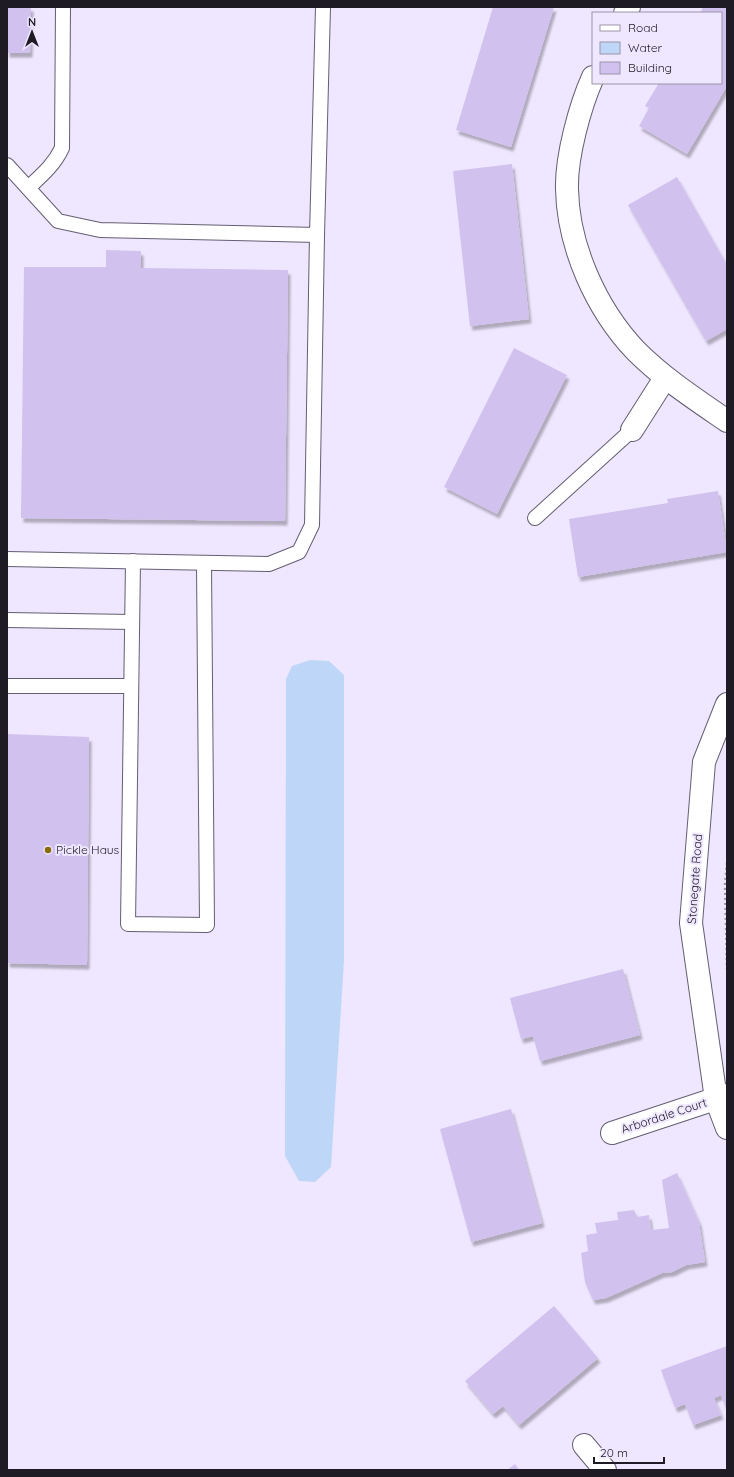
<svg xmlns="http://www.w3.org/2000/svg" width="734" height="1477" viewBox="0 0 734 1477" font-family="Quicksand,sans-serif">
<defs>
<filter id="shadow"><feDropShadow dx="2.5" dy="4.5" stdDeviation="1" flood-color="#0004"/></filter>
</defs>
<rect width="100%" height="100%" fill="#efe7ff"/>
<polygon fill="#bed7f8" points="310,660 329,661 344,675 344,960 331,1167 315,1182 299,1181 285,1156 286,679 292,666"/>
<g fill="#d1c1ef" filter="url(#shadow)">
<polygon points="7,7 31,7 30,53 7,53"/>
<polygon points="493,7 554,7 511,147 456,130"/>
<polygon points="703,7 727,7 727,86 687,154 639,126 649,108 645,106 659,83 721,83 721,13 700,13"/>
<polygon points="512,164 529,319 470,326 453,171"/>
<polygon points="677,177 727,265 727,329 706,341 628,205"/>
<polygon points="106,250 141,251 141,268 288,270 285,521 21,518 24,267 106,267"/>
<polygon points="514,348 567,375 497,514 444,487"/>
<polygon points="718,491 727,552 578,577 569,519 668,503 667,499"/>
<polygon points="7,734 89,737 87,965 7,963"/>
<polygon points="623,969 640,1035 540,1061 533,1036 521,1039 510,998"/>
<polygon points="511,1109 542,1223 471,1242 440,1129"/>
<polygon points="677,1173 699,1222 705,1262 686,1265 672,1272 662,1273 606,1298 593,1300 585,1282 581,1253 588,1251 586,1235 597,1233 595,1223 618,1220 617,1212 634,1210 637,1217 649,1215 651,1230 669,1228 662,1180"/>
<polygon points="554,1306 598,1358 519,1425 503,1406 493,1414 465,1381"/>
<polygon points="727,1346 727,1411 721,1395 714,1398 721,1415 693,1425 685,1404 675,1408 661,1370"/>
<polygon points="515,1464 519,1470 507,1470"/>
</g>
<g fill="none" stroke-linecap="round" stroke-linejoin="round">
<defs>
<g id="lane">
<polyline points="7,165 58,221 100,230 317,235 323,7"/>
<path d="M28,188C42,175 54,165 62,148L63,7"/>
<polyline points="535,518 632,430"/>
<polyline points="7,559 269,564 299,552 312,525 317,235"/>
<polyline points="133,561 128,924 207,925 204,563"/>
<polyline points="7,620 132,622"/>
<polyline points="7,686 131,686"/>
</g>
<g id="street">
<polyline points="625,13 629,7"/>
<path d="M593,77C580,106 566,157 567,189C568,246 596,309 636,351C663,378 695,399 727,421"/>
<polyline points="632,430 665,378"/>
<polyline points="727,704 704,762 691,923 716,1099 727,1128"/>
<polyline points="612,1133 727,1095"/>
<polyline points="584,1445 605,1470"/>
</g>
</defs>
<use href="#lane" stroke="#645e72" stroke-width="16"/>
<use href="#street" stroke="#645e72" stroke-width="24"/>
<polyline stroke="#9993a5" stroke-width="2.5" stroke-dasharray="2 3" stroke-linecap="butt" points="727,863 725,884 727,969"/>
<use href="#lane" stroke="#fff" stroke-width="14"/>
<use href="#street" stroke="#fff" stroke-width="22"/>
</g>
<circle fill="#866c09" stroke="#efe7ff" stroke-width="1.5" cx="48" cy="850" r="4"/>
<g text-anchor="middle" stroke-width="4" stroke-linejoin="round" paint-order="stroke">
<g font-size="12" fill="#1e1b24" stroke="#efe7ff" text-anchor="start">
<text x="56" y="854">Pickle Haus</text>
</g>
<g font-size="12" fill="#1e1b24" stroke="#efe7ff">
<text transform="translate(695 879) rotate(-86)" y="4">Stonegate Road</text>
<text transform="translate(664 1116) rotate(-18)" y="4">Arbordale Court</text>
</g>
</g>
<rect width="734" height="1477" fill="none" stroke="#1e1b24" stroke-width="16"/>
<rect x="592" y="12" width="130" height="72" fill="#efe7ff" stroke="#9b95a7"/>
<rect x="600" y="25" width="20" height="6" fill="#ffffff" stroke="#9b95a7"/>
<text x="628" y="32" font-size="12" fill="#1e1b24">Road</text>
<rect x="600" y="42" width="20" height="12" fill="#bed7f8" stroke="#9b95a7"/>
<text x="628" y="52" font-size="12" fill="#1e1b24">Water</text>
<rect x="600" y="62" width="20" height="12" fill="#d1c1ef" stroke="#9b95a7"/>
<text x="628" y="72" font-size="12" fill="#1e1b24">Building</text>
<g transform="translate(32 32)" stroke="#efe7ff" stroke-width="3" paint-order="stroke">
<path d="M0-3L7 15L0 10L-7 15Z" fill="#1e1b24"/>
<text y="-6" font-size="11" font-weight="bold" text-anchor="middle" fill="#1e1b24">N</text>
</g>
<path d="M594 1457v6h70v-6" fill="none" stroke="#1e1b24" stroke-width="2"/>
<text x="600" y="1457" font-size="12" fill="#1e1b24" stroke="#efe7ff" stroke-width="3" paint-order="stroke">20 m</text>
</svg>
